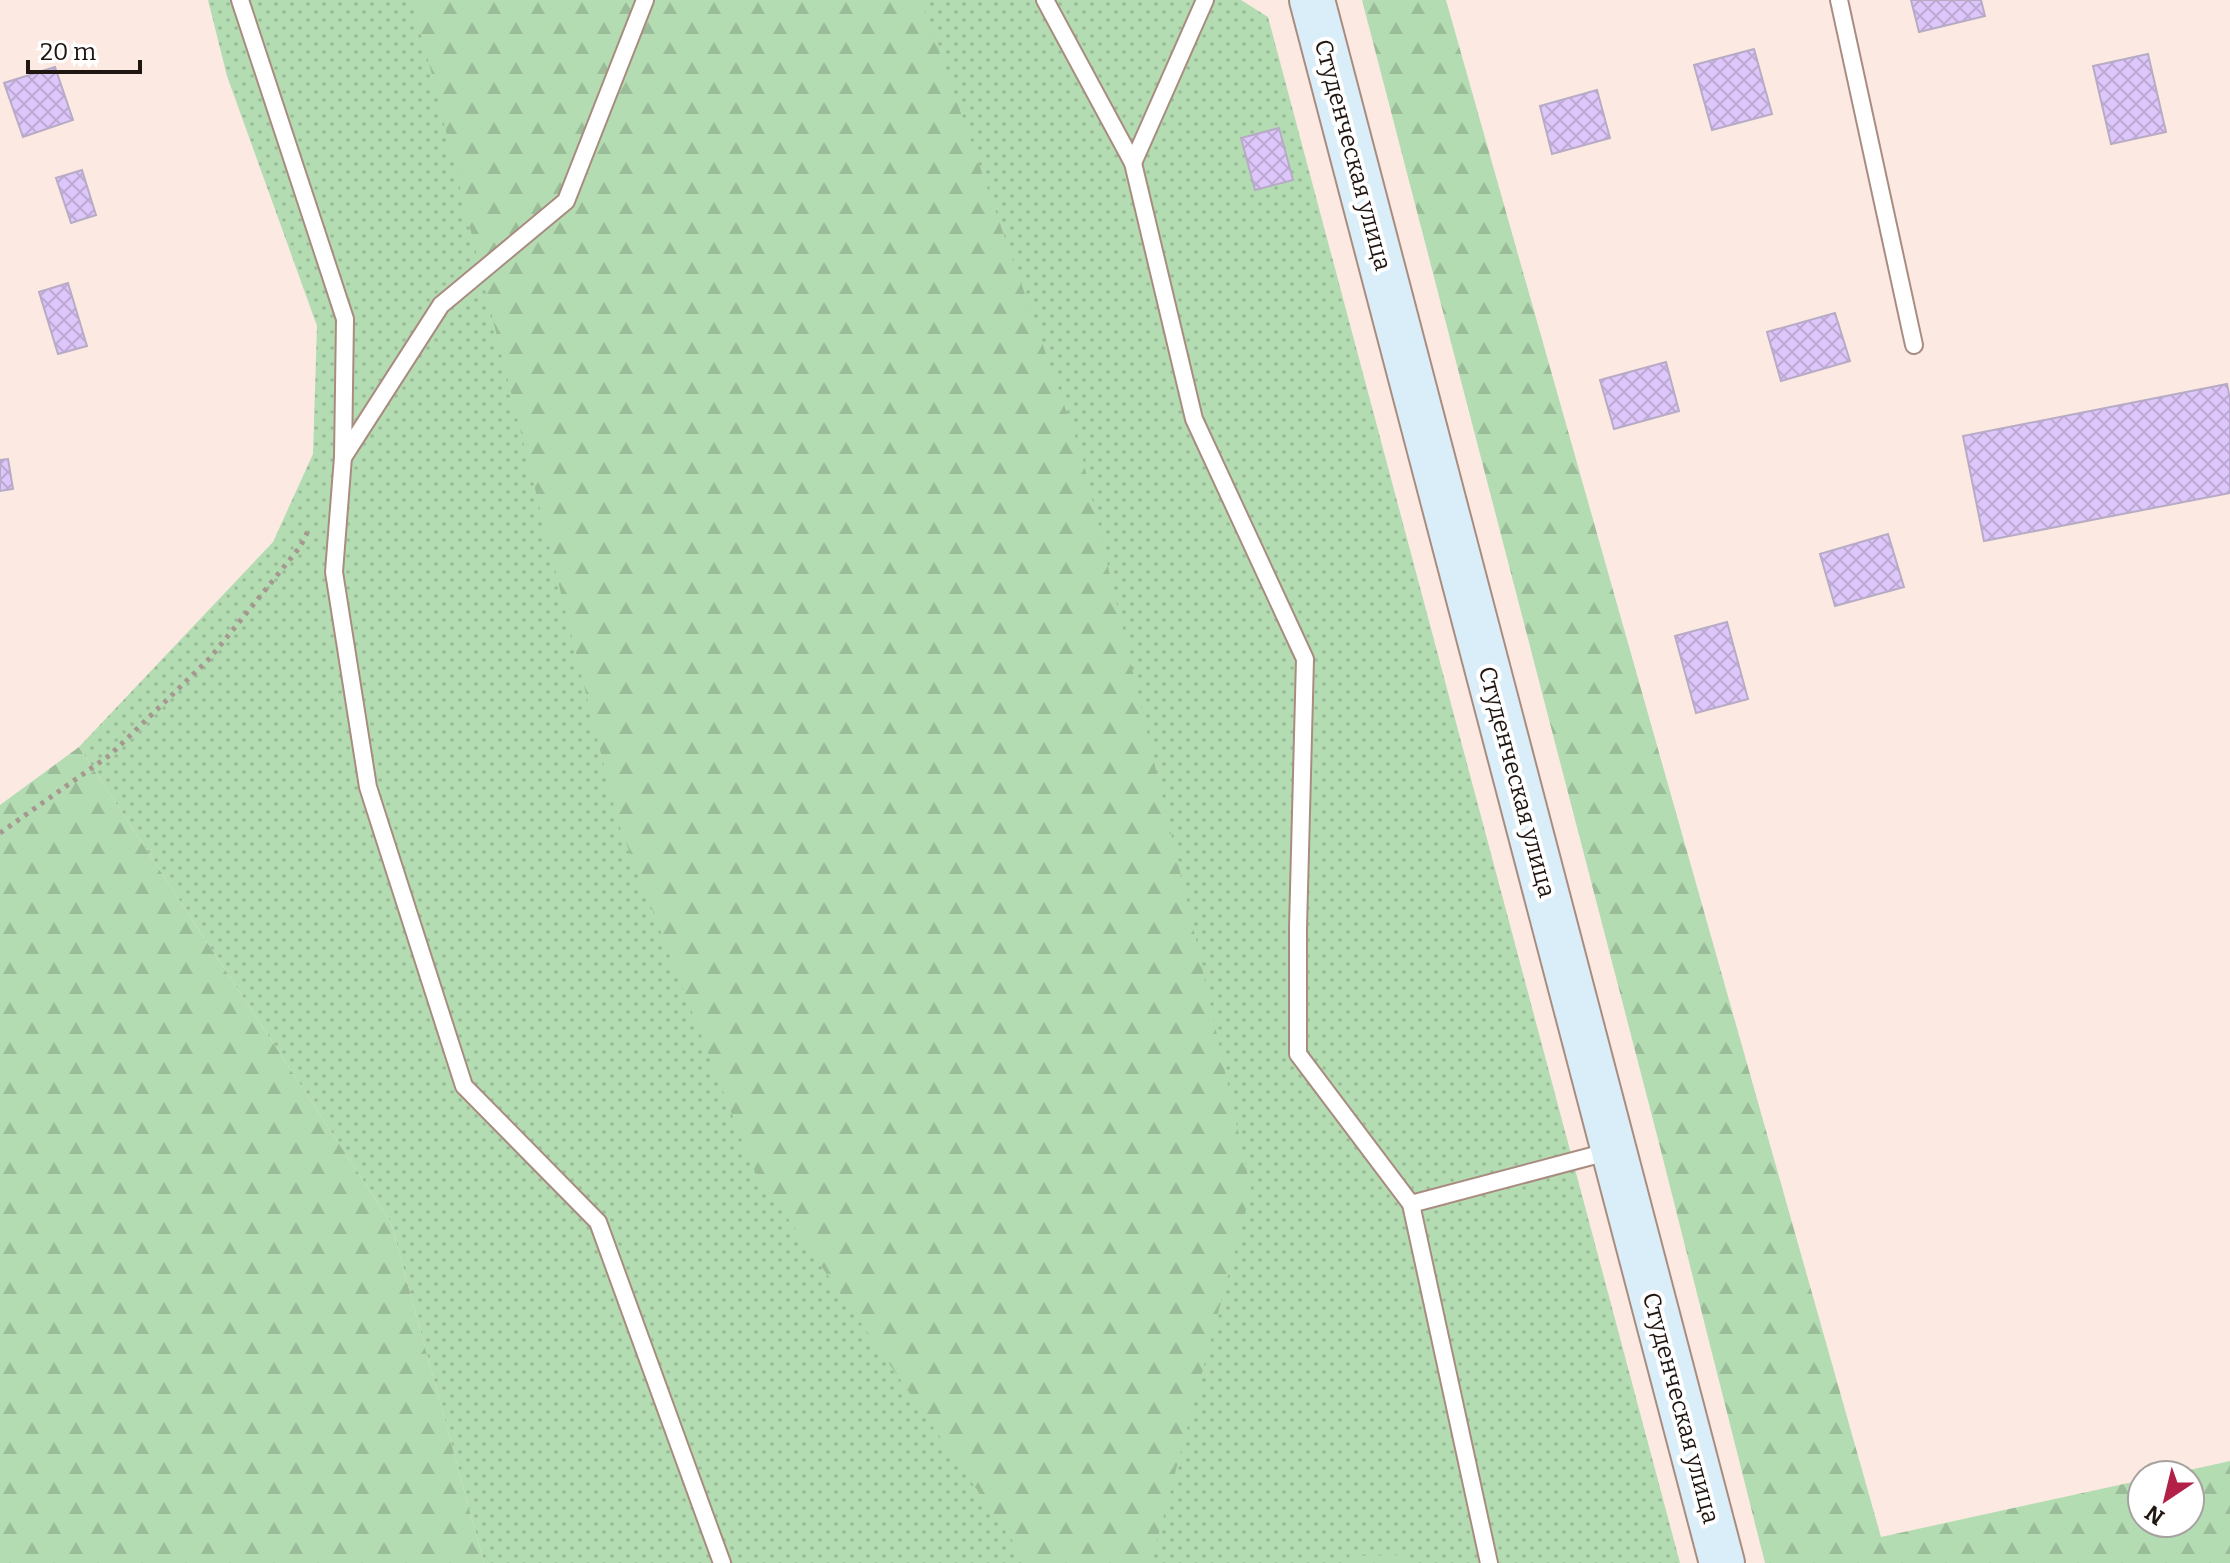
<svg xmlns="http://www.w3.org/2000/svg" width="2230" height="1563" viewBox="0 0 2230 1563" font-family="Bitter,serif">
<defs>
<pattern id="grass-dots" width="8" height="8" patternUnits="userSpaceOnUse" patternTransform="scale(2)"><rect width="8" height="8" fill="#b3dcb2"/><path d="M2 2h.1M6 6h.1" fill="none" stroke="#9abc98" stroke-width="1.8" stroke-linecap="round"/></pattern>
<pattern id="forest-firs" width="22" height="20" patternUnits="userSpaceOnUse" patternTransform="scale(2)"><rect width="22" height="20" fill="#b3dcb2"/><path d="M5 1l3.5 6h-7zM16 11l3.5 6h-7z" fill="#9abc98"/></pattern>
<pattern id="building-cross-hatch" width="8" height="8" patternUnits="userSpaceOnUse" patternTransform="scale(2)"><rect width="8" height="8" fill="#ddc6f9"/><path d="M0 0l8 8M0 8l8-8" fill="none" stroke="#bda9d4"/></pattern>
</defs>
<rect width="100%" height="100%" fill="#fce9e1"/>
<polygon fill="url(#grass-dots)" points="208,0 1241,0 1268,17 1680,1563 484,1563 391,1223 79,747 273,542 313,454 317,326 227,76"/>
<g fill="url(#forest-firs)">
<polygon points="411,0 921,0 1082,456 1196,940 1251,1190 1151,1563 1028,1563 753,1168 618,822 429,63"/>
<polygon points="1362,0 1446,0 1881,1537 2142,1480 2142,1523 2190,1523 2190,1475 2167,1475 2230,1461 2230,1563 1765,1563 1658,1139"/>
<polygon points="79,747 391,1223 484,1563 0,1563 0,805"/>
<polygon points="1406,1555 1408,1563 1348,1563 1349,1556"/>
</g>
<g fill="url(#building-cross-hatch)" stroke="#b7abc6" stroke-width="2">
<polygon points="1911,0 1981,0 1985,16 1919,32"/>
<polygon points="1754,49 1772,114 1712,130 1694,65"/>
<polygon points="2148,54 2166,132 2111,144 2093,66"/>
<polygon points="55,67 73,120 23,137 4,83"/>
<polygon points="1597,90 1610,138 1552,154 1540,106"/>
<polygon points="1279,128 1293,180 1255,190 1241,138"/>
<polygon points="82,170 96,215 71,223 56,178"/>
<polygon points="68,283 87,346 58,354 39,292"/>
<polygon points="1835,313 1850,361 1781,381 1767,332"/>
<polygon points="1666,362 1679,411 1614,429 1600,380"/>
<polygon points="2227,384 2230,399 2230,493 1984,541 1963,436"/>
<polygon points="8,459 13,489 0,491 0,460"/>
<polygon points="1888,534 1904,587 1835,606 1820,554"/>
<polygon points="1727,622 1748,699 1696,713 1675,636"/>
</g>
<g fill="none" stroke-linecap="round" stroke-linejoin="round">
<defs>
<g id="service">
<polyline points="240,0 345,319 343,457 334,572 368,787 464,1086 598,1222 722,1563"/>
<polyline points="1045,0 1133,163 1194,419 1305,659 1298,928 1298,1054 1411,1204 1489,1563"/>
<polyline points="1839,0 1914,345"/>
<polyline points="1133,163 1205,0"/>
<polyline points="344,456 441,305 566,201 645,0"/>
<polyline points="1411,1204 1611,1151"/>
</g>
<polyline id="secondary" points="1312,0 1722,1563"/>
</defs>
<use href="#service" stroke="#a98c80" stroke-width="20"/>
<use href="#secondary" stroke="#a98c80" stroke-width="48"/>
<polyline stroke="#a69790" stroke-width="5" stroke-dasharray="4 6" stroke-linecap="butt" points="0,833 110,755 210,658 300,547 310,527"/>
<use href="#service" stroke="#fff" stroke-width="16"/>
<use href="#secondary" stroke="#daeefa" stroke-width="44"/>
</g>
<g text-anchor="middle" stroke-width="8" stroke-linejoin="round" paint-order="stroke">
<g font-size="24" fill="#201611" stroke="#fff">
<text transform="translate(1353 155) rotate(75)" y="8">Студенческая улица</text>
<text transform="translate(1517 782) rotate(75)" y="8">Студенческая улица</text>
<text transform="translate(1681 1408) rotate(75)" y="8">Студенческая улица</text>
</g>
</g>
<g transform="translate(2166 1499) rotate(215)"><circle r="38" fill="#ffffff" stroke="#a6a2a0" stroke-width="2"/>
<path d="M0-6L14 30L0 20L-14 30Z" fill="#b22048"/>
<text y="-12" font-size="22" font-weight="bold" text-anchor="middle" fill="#201611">N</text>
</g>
<path d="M28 60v12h112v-12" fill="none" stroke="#201611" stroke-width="4"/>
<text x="40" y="60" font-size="24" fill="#201611" stroke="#ffffff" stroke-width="6" paint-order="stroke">20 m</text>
</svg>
